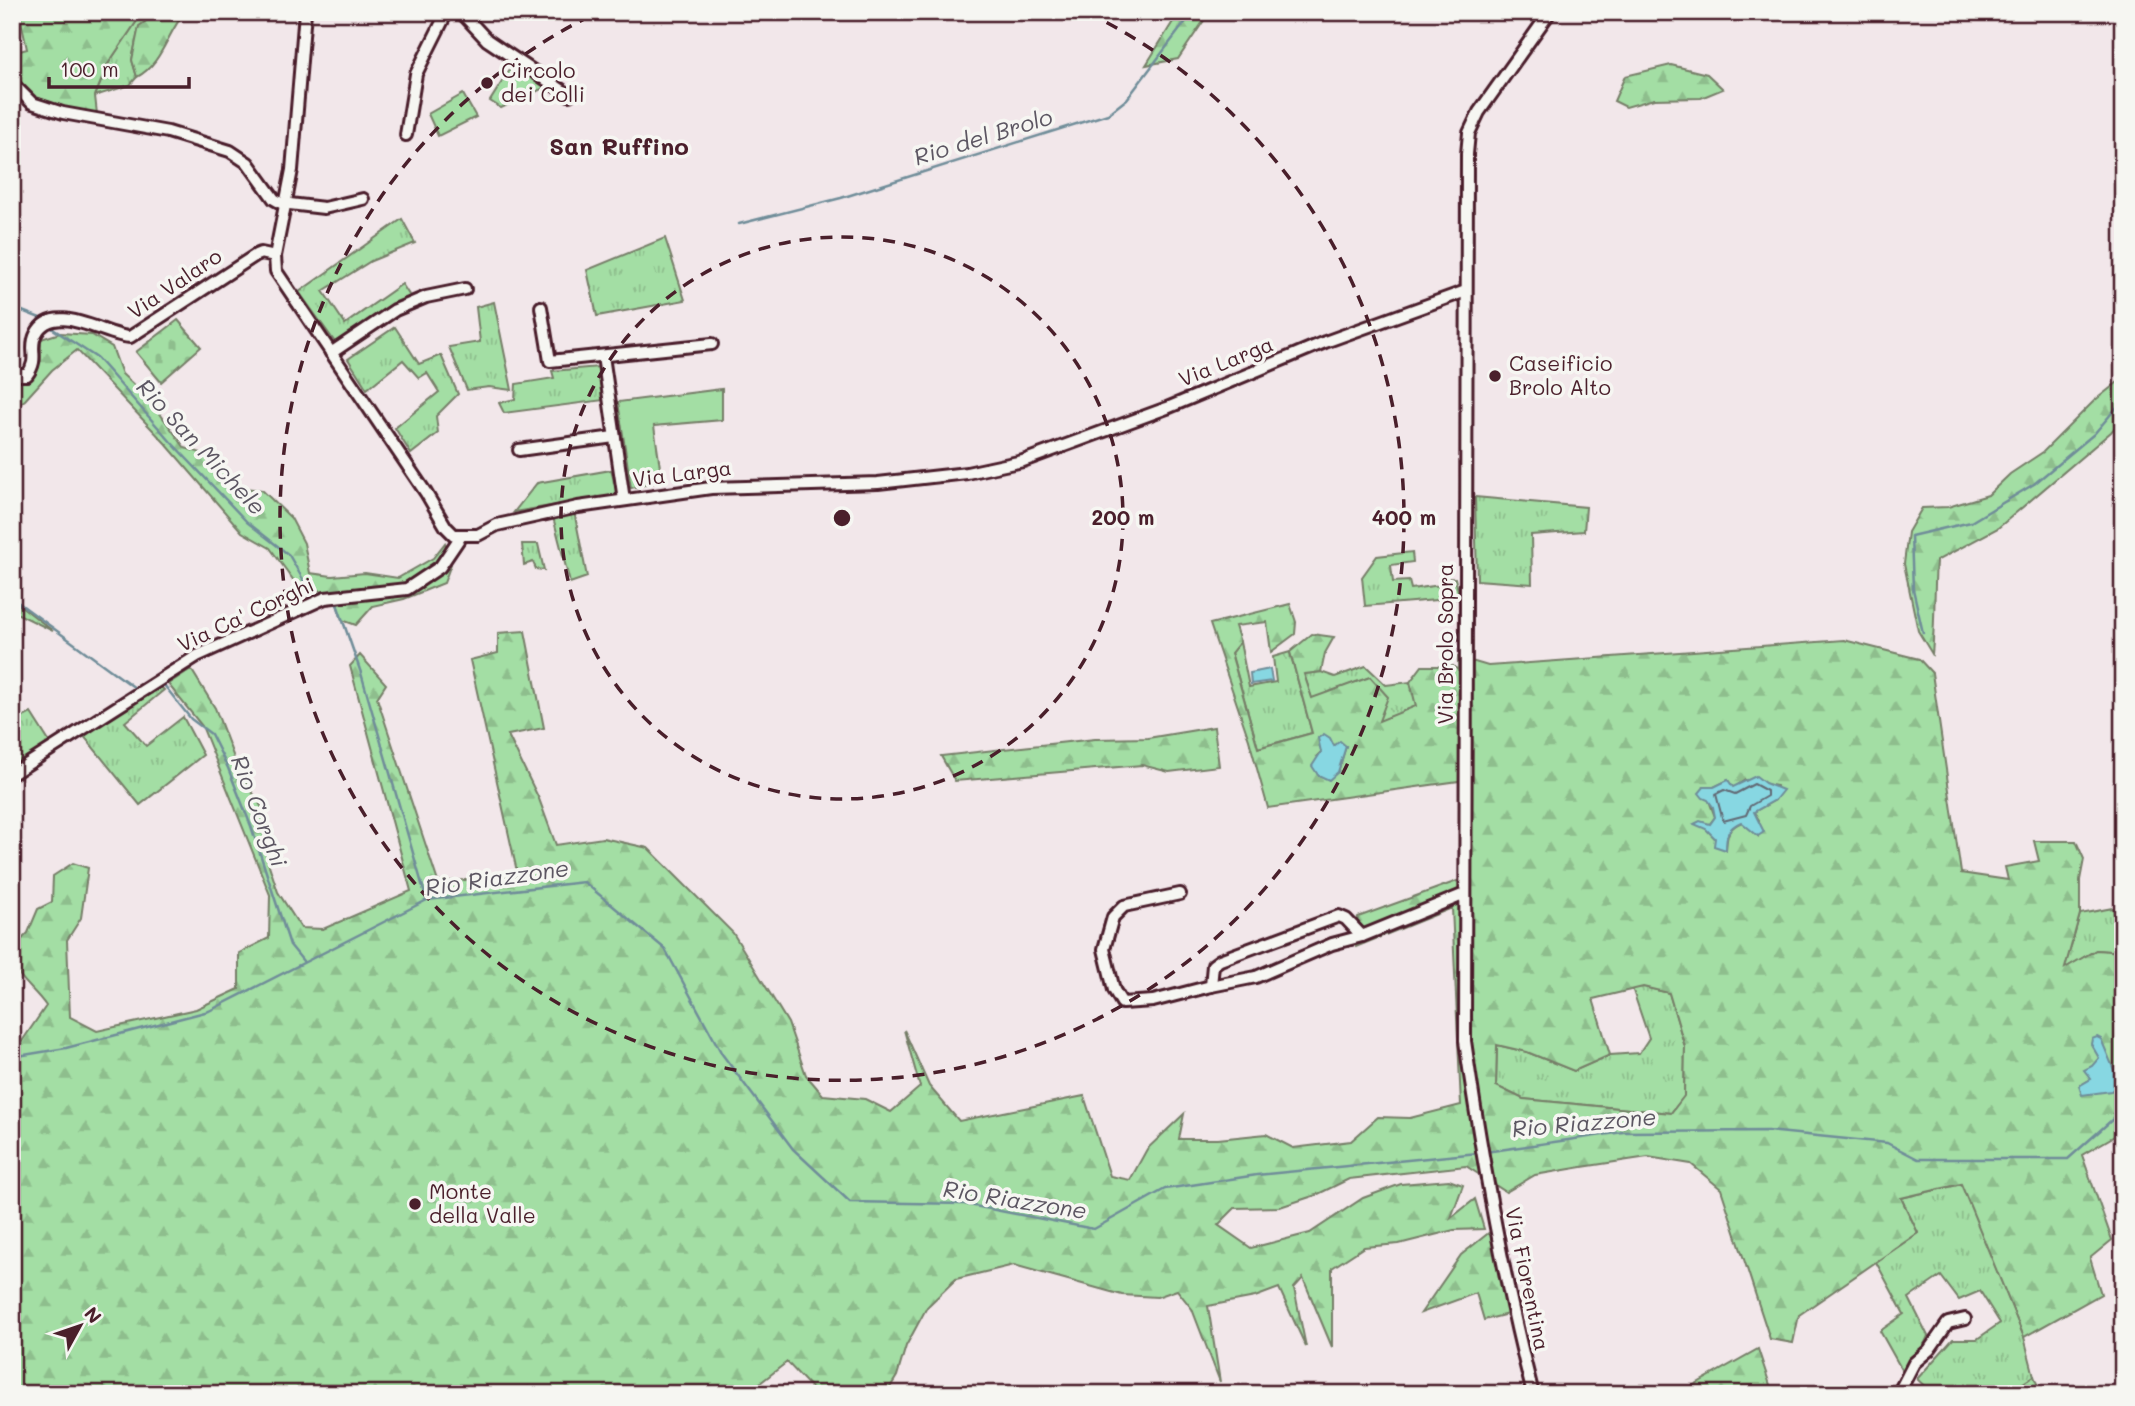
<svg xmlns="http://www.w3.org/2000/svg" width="2135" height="1406" viewBox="0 0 2135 1406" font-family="Mali,sans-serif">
<defs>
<pattern id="grass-tufts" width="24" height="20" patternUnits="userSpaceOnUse" patternTransform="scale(1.75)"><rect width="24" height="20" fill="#a3dea4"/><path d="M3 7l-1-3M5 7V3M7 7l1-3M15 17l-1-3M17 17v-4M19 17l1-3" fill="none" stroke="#8ebe8d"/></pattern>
<pattern id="forest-firs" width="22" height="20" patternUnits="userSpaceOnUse" patternTransform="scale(1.75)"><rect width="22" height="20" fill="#a3dea4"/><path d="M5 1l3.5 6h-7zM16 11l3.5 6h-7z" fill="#8ebe8d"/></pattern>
<pattern id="cemetery-stones" width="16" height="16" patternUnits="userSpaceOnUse" patternTransform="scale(1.75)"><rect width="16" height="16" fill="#a3dea4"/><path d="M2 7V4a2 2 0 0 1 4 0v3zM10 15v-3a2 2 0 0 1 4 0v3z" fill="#8ebe8d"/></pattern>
</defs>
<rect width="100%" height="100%" fill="#f2e7ea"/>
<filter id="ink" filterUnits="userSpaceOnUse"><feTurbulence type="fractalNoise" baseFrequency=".0143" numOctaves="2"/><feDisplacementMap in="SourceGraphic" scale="14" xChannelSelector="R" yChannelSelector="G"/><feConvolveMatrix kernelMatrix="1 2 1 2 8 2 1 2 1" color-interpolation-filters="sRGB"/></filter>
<g filter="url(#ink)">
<g fill="url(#grass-tufts)" stroke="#767e68" stroke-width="2">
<polygon points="143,12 159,12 139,27 132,60 137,77 130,85 95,96 108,64"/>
<polygon points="402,219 415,243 371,261 323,291 345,324 402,284 411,298 394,303 337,345 299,292"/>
<polygon points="665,238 685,300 597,316 587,270"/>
<polygon points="494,302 512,390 489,387 467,390 449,347 480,342 476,307"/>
<polygon points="395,327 419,364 441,355 458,394 436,416 438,433 411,454 395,428 439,392 427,373 419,378 403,360 367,389 348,359"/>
<polygon points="599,367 604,400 504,413 499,403 515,399 516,384 554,378 552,371"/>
<polygon points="611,470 618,495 514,512 537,483"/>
<polygon points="1475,497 1586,507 1584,531 1531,535 1532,584 1477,580"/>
<polygon points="574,511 587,577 570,583 553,517"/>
<polygon points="522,544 538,544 544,570 536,569 533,562 524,565"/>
<polygon points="1412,552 1413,562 1391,565 1393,582 1409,581 1411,589 1441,585 1442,579 1455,578 1460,598 1365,606 1362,577 1377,556"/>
<polygon points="12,599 53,631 12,611"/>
<polygon points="1240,642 1249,687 1276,682 1273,657 1290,652 1312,733 1258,748 1231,652"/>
<polygon points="1366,666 1386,685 1410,682 1417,706 1378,722 1370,677 1312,699 1304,674 1321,672 1335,677"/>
<polygon points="159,685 164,690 125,722 146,746 183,717 203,755 140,805 83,735"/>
<polygon points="31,713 50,743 12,767 12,723"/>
<polygon points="2113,908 2123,940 2123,952 2096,950 2064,969 2080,914"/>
<polygon points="1644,987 1669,993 1685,1047 1684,1097 1671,1113 1523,1099 1496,1086 1497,1045 1527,1052 1574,1071 1610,1055 1639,1053 1649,1038 1632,988"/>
<path d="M1962,1184L2024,1337L2034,1376L2007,1394H1933L1917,1379L1953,1339H1977L2000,1323L1980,1291L1959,1300L1941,1276L1909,1298L1928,1336C1923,1350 1911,1360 1903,1372L1880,1331L1904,1314L1876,1262L1918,1233L1901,1198Z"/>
</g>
<g fill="url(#forest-firs)" stroke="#767e68" stroke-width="2" fill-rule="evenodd">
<polygon points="19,12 143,12 108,64 95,96 97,114 65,107 32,96 12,76 12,53 27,49"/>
<path d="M159,12H185C167,33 162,64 137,77L132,60L139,26Z"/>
<polygon points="1179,12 1215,12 1205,19 1178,59 1146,65"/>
<polygon points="1671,65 1707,74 1723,89 1701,98 1654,99 1626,107 1614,101 1625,76"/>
<polygon points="60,333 92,335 112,347 122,374 150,400 185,448 220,459 235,487 262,490 291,518 304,543 310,573 332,576 365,573 398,578 433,558 445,543 451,564 444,583 404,599 373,606 356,625 342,620 337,604 319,590 305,596 270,548 242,532 166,444 77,350 52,370 25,400 12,409 12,379 29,379 41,361 41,339"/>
<path d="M2123,378V418L2111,432L1998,528L1936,561C1934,592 1935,623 1932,654L1918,631L1904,564L1908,532L1922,508L1948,507L1988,495L2010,474L2043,452L2094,401Z"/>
<path d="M1290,604L1296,622L1295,634L1271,652L1267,622L1235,626L1240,642L1231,653L1258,748L1312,733L1290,652L1312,634L1334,637L1325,653L1321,672L1304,674L1312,698L1370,677L1388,697L1379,721L1416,706L1410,682L1422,666H1453L1458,670V657L1488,666L1844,640L1919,659L1932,673L1961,873L2008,880L2005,867L2039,861L2034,841H2076L2084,859L2080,880V914L2065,968L2096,950L2123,952V1131L2082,1155L2112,1240L2090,1258L2101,1294L2024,1337L1961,1184L1901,1198L1918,1233L1799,1315L1793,1343L1770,1339L1721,1189L1691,1164L1648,1157L1582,1167L1535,1175L1506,1192L1466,1166L1349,1179L1316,1195L1280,1207L1235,1208L1218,1225L1251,1248L1310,1233L1363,1198L1401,1184L1449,1180L1463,1185L1451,1218L1475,1199L1484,1229L1454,1230L1399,1244L1364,1247L1332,1268V1347L1303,1278L1294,1288L1306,1347L1279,1288L1255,1297L1208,1306L1220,1382L1192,1309L1177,1290L1157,1297L1122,1295L1014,1265L956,1279L927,1307L906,1346L897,1376L886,1394H817L787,1362L751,1390L717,1389L711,1394H12V1046L18,1047L46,1006C31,984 12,978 12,949L28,933L38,909L52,902L53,876L73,863L88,868L81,918L67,940L70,1017L97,1031L196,1009L239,989V953L269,938L270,895L202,726L168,684L191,669L215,708L239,771L268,817L263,842L269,865L278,892L301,928L323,929L411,891L350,666L360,655L386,684L377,698L438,882L518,876L470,660L498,653V633L525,631L544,728L508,735L539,799L556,845L603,838L648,848L733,933L788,1023L806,1075L823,1095L865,1099L891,1112L920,1087L904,1030L929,1086L959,1121L1084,1096L1110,1176L1130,1180L1147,1149L1184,1114L1179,1139H1218L1266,1134L1293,1148L1351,1141L1378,1117L1410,1118L1461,1105L1452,908L1356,947L1354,938L1358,917L1460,880L1459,781L1268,808L1249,740L1210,624ZM1321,743L1346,746L1338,772L1317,756L1321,752ZM1728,780L1733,788L1745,780L1777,786L1775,800L1754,812L1759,820L1758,836L1742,822C1727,828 1727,836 1726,850L1706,829L1715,817L1704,787H1714ZM1643,987L1669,993L1685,1047L1684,1096L1671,1113L1523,1099L1496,1086L1497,1045L1527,1052L1574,1071L1610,1055L1593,999ZM2095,1047L2112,1067L2120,1084L2079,1086L2091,1079L2093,1066L2099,1058Z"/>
<polygon points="1214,727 1219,766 1169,772 1142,765 955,781 941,756 1095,739 1148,738"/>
<polygon points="1491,1231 1508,1314 1484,1320 1476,1293 1421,1313 1461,1255"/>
<polygon points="1758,1349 1773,1394 1678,1394"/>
<polygon points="2034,1376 2041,1394 2007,1394"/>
</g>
<polygon fill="url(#cemetery-stones)" stroke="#767e68" stroke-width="2" points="178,320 201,347 161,382 136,352"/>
<g fill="#a3dea4" stroke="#767e68" stroke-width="2">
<polygon points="510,69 548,86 501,108 490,101"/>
<polygon points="463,94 476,117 438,136 428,114"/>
<polygon points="722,389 722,420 654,426 662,481 631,488 618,402"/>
</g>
<g fill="#87d7e2" stroke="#6f8d99" stroke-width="2">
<polygon points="1270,669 1272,681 1251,684 1250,673"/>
<polygon points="1324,734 1330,738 1334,746 1340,741 1346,746 1338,772 1329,780 1318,775 1312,766 1321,752 1318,738"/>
<path d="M1756,776L1765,783L1783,790L1775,800L1754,812L1764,832L1758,836L1741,822C1727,828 1726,836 1726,850L1714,846L1715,838L1706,829L1694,824L1700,821L1710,824L1715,817L1713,807L1708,800L1703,798L1699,793L1704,787H1714L1728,780L1733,787Z"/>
<polygon points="2097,1037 2101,1039 2120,1084 2111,1091 2082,1095 2079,1086 2091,1079 2084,1070 2092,1066 2099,1058 2091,1044 2092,1039"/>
</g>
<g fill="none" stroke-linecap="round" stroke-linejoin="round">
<polygon stroke="#626974" stroke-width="2" points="1754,784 1767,791 1767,796 1750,806 1746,815 1723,821 1716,794 1724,790 1735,794"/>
<g stroke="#6f8d99" stroke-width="2.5">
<polyline points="739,224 841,198 1108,114 1127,99 1193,12"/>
<polyline points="12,307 40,318"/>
<polyline points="53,329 97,358 171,442 247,522 289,555 313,597"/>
<polyline points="12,598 135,688"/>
<polyline points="336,601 361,673 426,898"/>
<polyline points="1923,633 1913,589 1911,536 1971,522 2034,484 2094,434 2123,400"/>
<polyline points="164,685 191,719 211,734 228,768 251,826 290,945 303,961"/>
<polyline points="12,1057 66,1048 209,1011 427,900 584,882 665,949 722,1054 793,1149 850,1202 964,1204 1094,1229 1165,1189 1257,1175 1478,1153"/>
<polyline points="1485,1152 1623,1132 1768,1131 1887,1143 1918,1159 2068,1159 2123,1110"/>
</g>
<defs>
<g id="street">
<polyline points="305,12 292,170 275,256 276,271 426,493 446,527 454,535 478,535 497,525 578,507 711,488 878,483 967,473 1023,461 1167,408 1325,342 1466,291"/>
<polyline points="461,12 487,40 569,95"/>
<polyline points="12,83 32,103 63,113 168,132 230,151 248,163 274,199 281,203 324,208 363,199"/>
<polyline points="406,135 416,74 447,12"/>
<polyline points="541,307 550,361 712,344"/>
<polyline points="331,353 395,310 426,297 465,289"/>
<polyline points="603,356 624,500"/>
<path d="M12,375H27C40,358 28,349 36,334C53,299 107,337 130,337L256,255L261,253L275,256"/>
<polyline points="519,450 614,437"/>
<polyline points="12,774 197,656 325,598 407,589 440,567 461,536"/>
<polyline points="1180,894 1124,906 1113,917 1104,949 1114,990 1122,1003 1153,1001 1211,986 1256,977 1332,944 1362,936 1465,894"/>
<polyline points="1211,986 1213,965 1220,960 1339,916 1346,919 1362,936"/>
<path d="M1533,1394C1503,1277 1482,1160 1465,1041L1467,154L1469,133L1479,112L1550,12"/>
<polyline points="1898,1394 1914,1363 1929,1350 1948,1323 1965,1319"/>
</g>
</defs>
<use href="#street" stroke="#4a1f2b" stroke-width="16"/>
<use href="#street" stroke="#f6f6f2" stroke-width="10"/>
</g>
</g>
<g fill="none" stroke="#4a1f2b" stroke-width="3.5" stroke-dasharray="12 9">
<circle cx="842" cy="518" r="281"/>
<path d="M1088 13A562 562 0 1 1 596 13"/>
</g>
<g fill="#4a1f2b" stroke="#f6f6f2" stroke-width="2.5">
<circle cx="487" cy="83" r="7"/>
<circle cx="1495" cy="376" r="7"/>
<circle cx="415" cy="1204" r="7"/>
</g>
<g text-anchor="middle" stroke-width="7" stroke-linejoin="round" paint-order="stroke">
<g font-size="21" fill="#4a1f2b" stroke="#f6f6f2" text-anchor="start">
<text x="501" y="78">Circolo<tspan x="501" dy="24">dei Colli</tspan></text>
<text x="1509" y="371">Caseificio<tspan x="1509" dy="24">Brolo Alto</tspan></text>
<text x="429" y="1199">Monte<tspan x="429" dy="24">della Valle</tspan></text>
</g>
<g font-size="21" fill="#4a1f2b" stroke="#f6f6f2">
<text transform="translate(175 284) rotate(-34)" y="7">Via Valaro</text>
<text transform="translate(1226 362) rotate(-22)" y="7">Via Larga</text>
<text transform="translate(682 474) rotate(-7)" y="7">Via Larga</text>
<text transform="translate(246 615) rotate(-25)" y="7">Via Ca' Corghi</text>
<text transform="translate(1446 644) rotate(-90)" y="7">Via Brolo Sopra</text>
<text transform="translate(1527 1279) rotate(78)" y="7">Via Fiorentina</text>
</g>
<g font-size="23" font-style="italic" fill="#5c5662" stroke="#f6f6f2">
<text transform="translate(983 137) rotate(-17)" y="8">Rio del Brolo</text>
<text transform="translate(201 447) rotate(47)" y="8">Rio San Michele</text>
<text transform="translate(259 811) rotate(69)" y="8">Rio Corghi</text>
<text transform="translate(497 878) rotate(-8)" y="8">Rio Riazzone</text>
<text transform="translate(1584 1123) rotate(-5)" y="8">Rio Riazzone</text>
<text transform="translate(1015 1200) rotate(9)" y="8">Rio Riazzone</text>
</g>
<g font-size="24" font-weight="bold" fill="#4a1f2b" stroke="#f6f6f2">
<text x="619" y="155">San Ruffino</text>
</g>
</g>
<circle cx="842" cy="518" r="10" fill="#4a1f2b" stroke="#f6f6f2" stroke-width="3.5"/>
<g font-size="21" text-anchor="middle" font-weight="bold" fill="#4a1f2b" stroke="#f6f6f2" stroke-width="7" stroke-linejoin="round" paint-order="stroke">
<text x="1123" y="525">200 m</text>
<text x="1404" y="525">400 m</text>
</g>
<rect width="2135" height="1406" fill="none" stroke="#f6f6f2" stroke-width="42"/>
<rect x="21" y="21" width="2093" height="1364" fill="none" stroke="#4a1f2b" stroke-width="2.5" filter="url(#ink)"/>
<g transform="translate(80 1326) rotate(50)" stroke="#f6f6f2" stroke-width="5" paint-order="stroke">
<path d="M0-5L12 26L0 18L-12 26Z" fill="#4a1f2b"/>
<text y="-10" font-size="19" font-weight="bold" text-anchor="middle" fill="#4a1f2b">N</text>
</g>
<path d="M49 77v10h140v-10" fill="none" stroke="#4a1f2b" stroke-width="3.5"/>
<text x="60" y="77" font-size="21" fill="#4a1f2b" stroke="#f6f6f2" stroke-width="5" paint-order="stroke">100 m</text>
</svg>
